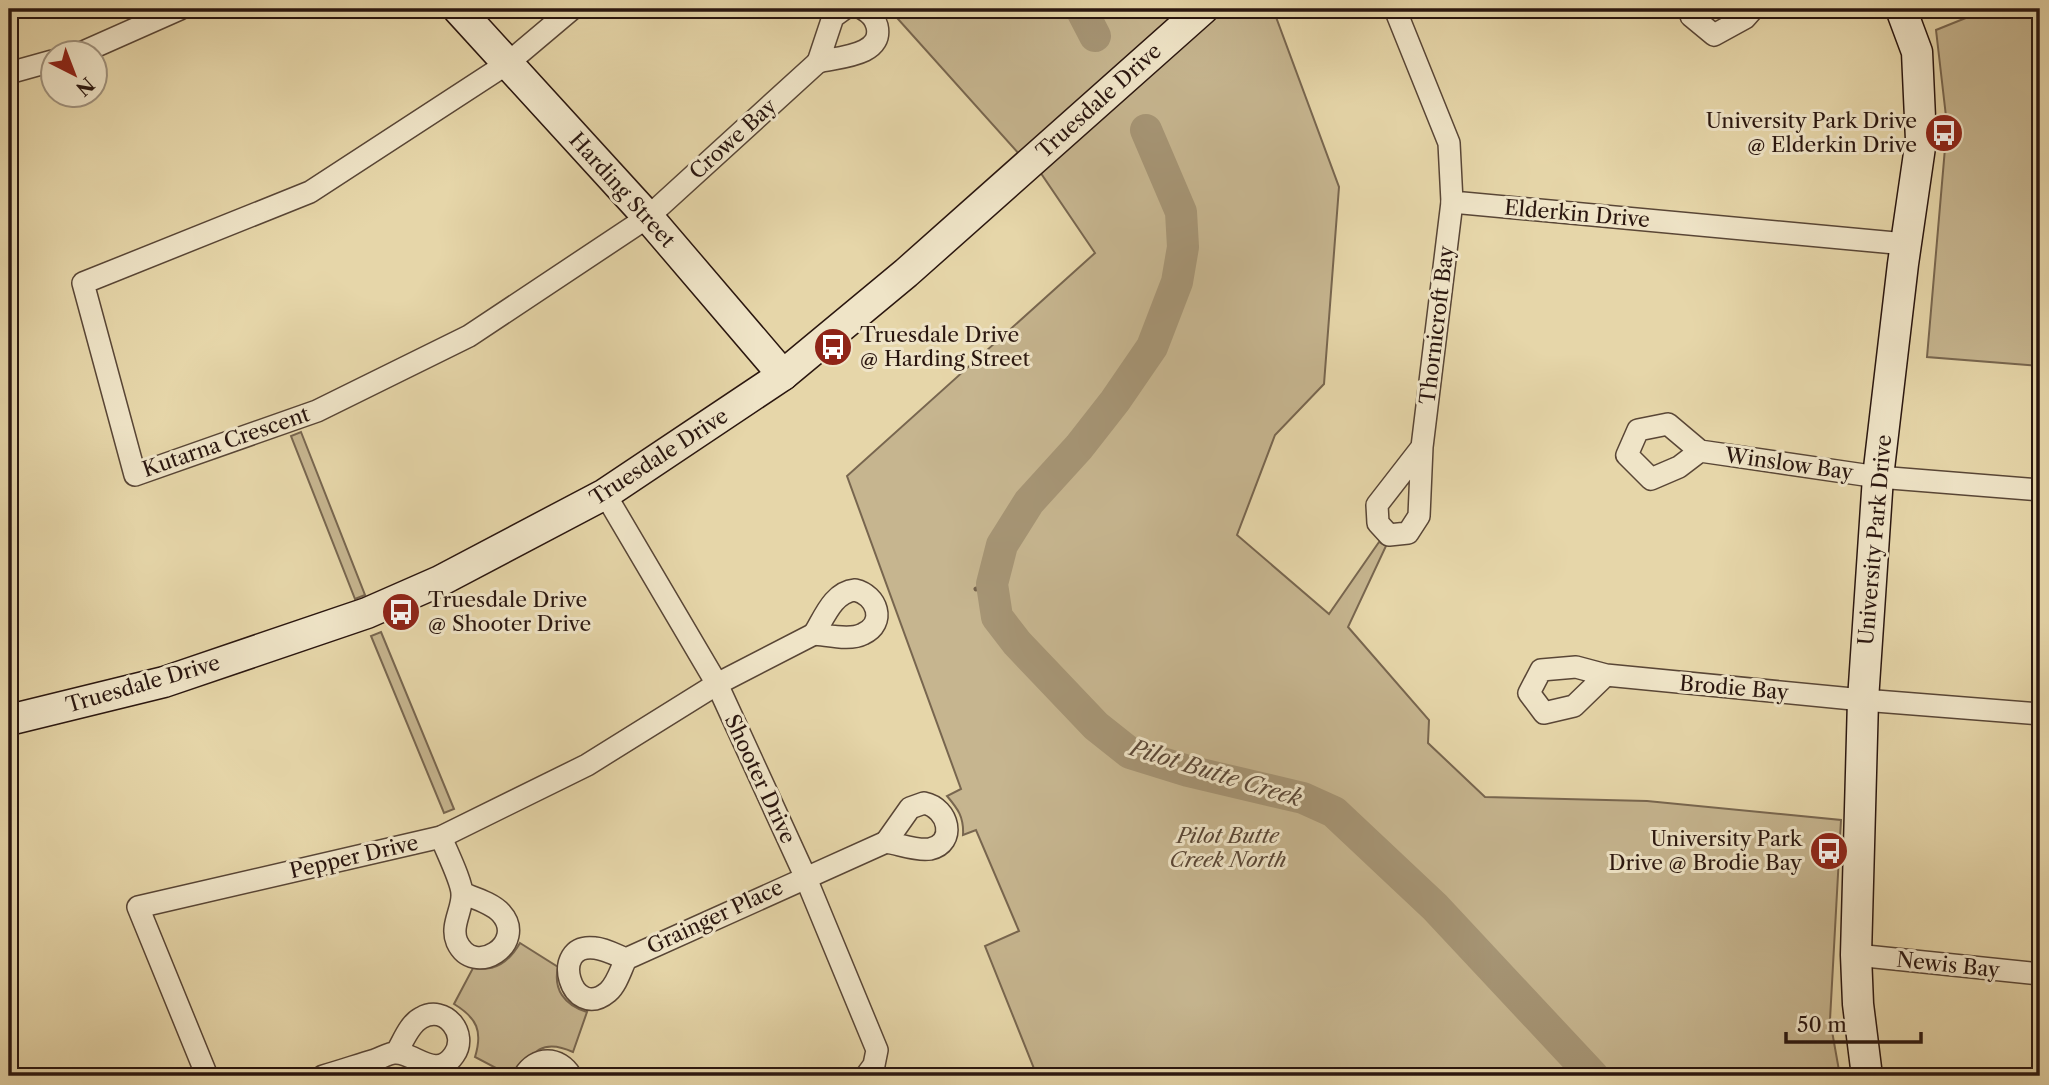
<svg xmlns="http://www.w3.org/2000/svg" width="2049" height="1085" viewBox="0 0 2049 1085" font-family="'Libre Caslon Text',serif">
<rect width="100%" height="100%" fill="#e6d6a9"/>
<filter id="stains"><feTurbulence type="fractalNoise" baseFrequency=".00286" numOctaves="4"/><feColorMatrix values="0 0 0 0 .2 0 0 0 0 .09 0 0 0 0 .02 0 0 0 .5 -.17"/></filter>
<radialGradient id="worn" r=".72"><stop offset=".6" stop-color="#630" stop-opacity="0"/><stop offset="1" stop-color="#630" stop-opacity=".3"/></radialGradient>
<g fill="#c6b58f" stroke="#78664f" stroke-width="2">
<path d="M889,9H1273L1339,187L1324,384L1275,435L1237,535L1329,614L1379,542L1386,546L1348,627L1429,720L1428,743L1485,797L1647,801L1841,820L1830,1020L1840,1076H1037L985,946L1019,931L976,830L963,835C964,817 958,809 947,796L961,789L847,476L1095,253L1040,172L1020,155Z"/>
<polygon points="1988,9 2040,9 2040,366 1927,357 1947,125 1936,30"/>
<polygon points="301,432 365,595 355,599 291,436"/>
<polygon points="381,632 454,809 444,813 371,636"/>
<path d="M520,943L558,967C553,989 564,1005 587,1012L573,1052C543,1038 532,1051 518,1076H511L475,1057C483,1031 477,1018 454,1004L473,968C495,972 509,962 520,943Z"/>
</g>
<g fill="none" stroke-linecap="round" stroke-linejoin="round">
<g stroke="#74624c" stroke-width="5">
<polyline points="976,589 985,586 993,579"/>
<polyline points="1572,1066 1574,1061 1573,1055"/>
</g>
<g stroke="#a69575" stroke-width="32">
<polyline points="1081,9 1095,36"/>
<polyline points="1146,130 1181,212 1183,247 1177,282 1152,347 1115,401 1079,447 1029,502 1002,545 992,584 997,617 1017,643 1096,726 1130,753 1188,771 1303,798 1334,812 1435,907 1593,1076"/>
</g>
<defs>
<g id="street">
<polyline points="572,9 508,63 310,192 83,283 135,475 317,411 469,336 648,217 818,62"/>
<path d="M844,9L833,17L818,62C838,57 884,56 877,26C875,18 870,13 863,9"/>
<polyline points="1395,9 1449,143 1452,202 1906,244"/>
<polyline points="1694,9 1691,16 1714,35 1745,18 1753,9"/>
<polyline points="83,52 180,9"/>
<polyline points="9,73 52,61"/>
<polyline points="1422,447 1377,505 1378,523 1389,535 1408,533 1419,516 1422,447 1452,202"/>
<polyline points="1700,451 1679,467 1651,479 1627,455 1638,430 1668,424 1700,451 1878,477 2040,490"/>
<polyline points="605,494 717,684 805,876 877,1050 874,1065 866,1076"/>
<path d="M855,590C877,595 887,623 863,634C850,641 828,635 814,634C824,618 833,592 855,590Z"/>
<polyline points="1606,675 1574,706 1544,713 1529,693 1541,670 1576,667 1606,675 1863,700 2040,714"/>
<path d="M924,803C949,808 957,843 930,849C917,851 899,844 886,842L910,808Z"/>
<path d="M441,837C446,850 462,882 462,894C463,909 450,926 457,942C474,979 528,943 501,913C492,903 474,898 462,893"/>
<polyline points="1856,955 2040,974"/>
<path d="M626,959C616,955 605,949 595,948C548,942 571,1023 608,992C617,984 621,969 626,959L886,842"/>
<polyline points="207,1076 138,907 441,837 587,765 717,684 814,634"/>
<path d="M323,1076C341,1071 358,1065 375,1060C381,1058 389,1053 395,1053C414,1052 436,1081 454,1055C469,1034 445,1004 421,1018C409,1024 403,1042 396,1053"/>
<path d="M524,1076C536,1056 559,1056 571,1076"/>
</g>
<g id="secondary">
<polyline points="458,9 648,217 783,375"/>
<polyline points="9,720 164,682 367,613 440,581 605,494 783,375 906,273 1203,9"/>
<polyline points="1867,1076 1858,1004 1856,955 1863,700 1878,477 1903,264 1921,140 1917,52 1901,9"/>
</g>
</defs>
<use href="#street" stroke="#594636" stroke-width="24"/>
<use href="#secondary" stroke="#2a160f" stroke-width="33"/>
<use href="#street" stroke="#efe4c7" stroke-width="21"/>
<use href="#secondary" stroke="#efe4c7" stroke-width="30"/>
</g>
<defs>
<symbol id="bus-disc" viewBox="-11 -11 22 22"><circle r="9.5" fill="#8f2418" stroke="#efe4c7"/><path d="M-5-6H5V4H4V6H2V4H-2V6H-4V4H-5ZM-3.5-4V0h7V-4ZM-3.5 1.2v1.5H-2V1.2ZM2 1.2v1.5H3.5V1.2Z" fill="#fff"/></symbol>
</defs>
<g fill-rule="evenodd">
<use href="#bus-disc" x="1922" y="111" width="44" height="44"/>
<use href="#bus-disc" x="811" y="325" width="44" height="44"/>
<use href="#bus-disc" x="379" y="590" width="44" height="44"/>
<use href="#bus-disc" x="1807" y="829" width="44" height="44"/>
</g>
<g text-anchor="middle" stroke-width="6" stroke-linejoin="round" paint-order="stroke">
<g font-size="21" fill="#2a160f" stroke="#efe4c7">
<text transform="translate(1099 101) rotate(-42)" y="7">Truesdale Drive</text>
<text transform="translate(733 139) rotate(-42)" y="7">Crowe Bay</text>
<text transform="translate(622 190) rotate(48)" y="7">Harding Street</text>
<text transform="translate(1577 214) rotate(5)" y="7">Elderkin Drive</text>
<text transform="translate(1437 325) rotate(-83)" y="7">Thornicroft Bay</text>
<text transform="translate(226 442) rotate(-19)" y="7">Kutarna Crescent</text>
<text transform="translate(659 457) rotate(-33)" y="7">Truesdale Drive</text>
<text transform="translate(1789 464) rotate(8)" y="7">Winslow Bay</text>
<text transform="translate(1875 540) rotate(-85)" y="7">University Park Drive</text>
<text transform="translate(143 684) rotate(-16)" y="7">Truesdale Drive</text>
<text transform="translate(1734 688) rotate(5)" y="7">Brodie Bay</text>
<text transform="translate(760 779) rotate(65)" y="7">Shooter Drive</text>
<text transform="translate(354 857) rotate(-13)" y="7">Pepper Drive</text>
<text transform="translate(715 917) rotate(-25)" y="7">Grainger Place</text>
<text transform="translate(1948 965) rotate(6)" y="7">Newis Bay</text>
</g>
<g font-size="21" fill="#2a160f" stroke="#efe4c7" text-anchor="end">
<text x="1917" y="128">University Park Drive<tspan x="1917" dy="24">@ Elderkin Drive</tspan></text>
<text x="860" y="342" text-anchor="start">Truesdale Drive<tspan x="860" dy="24">@ Harding Street</tspan></text>
<text x="428" y="607" text-anchor="start">Truesdale Drive<tspan x="428" dy="24">@ Shooter Drive</tspan></text>
<text x="1802" y="846">University Park<tspan x="1802" dy="24">Drive @ Brodie Bay</tspan></text>
</g>
<g font-size="21" font-style="italic" fill="#594635" stroke="#efe4c7">
<text x="1228" y="843">Pilot Butte<tspan x="1228" dy="24">Creek North</tspan></text>
</g>
<g font-size="23" font-style="italic" fill="#5c4938" stroke="#efe4c7">
<text transform="translate(1216 773) rotate(17)" y="8">Pilot Butte Creek</text>
</g>
</g>
<rect width="2049" height="1085" fill="none" stroke="#e6d6a9" stroke-width="35"/>
<rect x="10" y="10" width="2028" height="1064" fill="none" stroke="#2a160f" stroke-width="3.5"/>
<rect x="18" y="18" width="2014" height="1050" fill="none" stroke="#2a160f" stroke-width="2"/>
<g transform="translate(74 74) rotate(138)"><circle r="33" fill="#efe4c7" stroke="#a0927d" stroke-width="2"/>
<path d="M0-5L12 26L0 18L-12 26Z" fill="#8f2418"/>
<text y="-10" font-size="19" font-weight="bold" text-anchor="middle" fill="#2a160f">N</text>
</g>
<path d="M1786 1032v10h135v-10" fill="none" stroke="#2a160f" stroke-width="3.5"/>
<text x="1797" y="1032" font-size="21" fill="#2a160f" stroke="#efe4c7" stroke-width="5" paint-order="stroke">50 m</text>
<rect width="100%" height="100%" filter="url(#stains)"/>
<rect width="100%" height="100%" fill="url(#worn)"/>
</svg>
